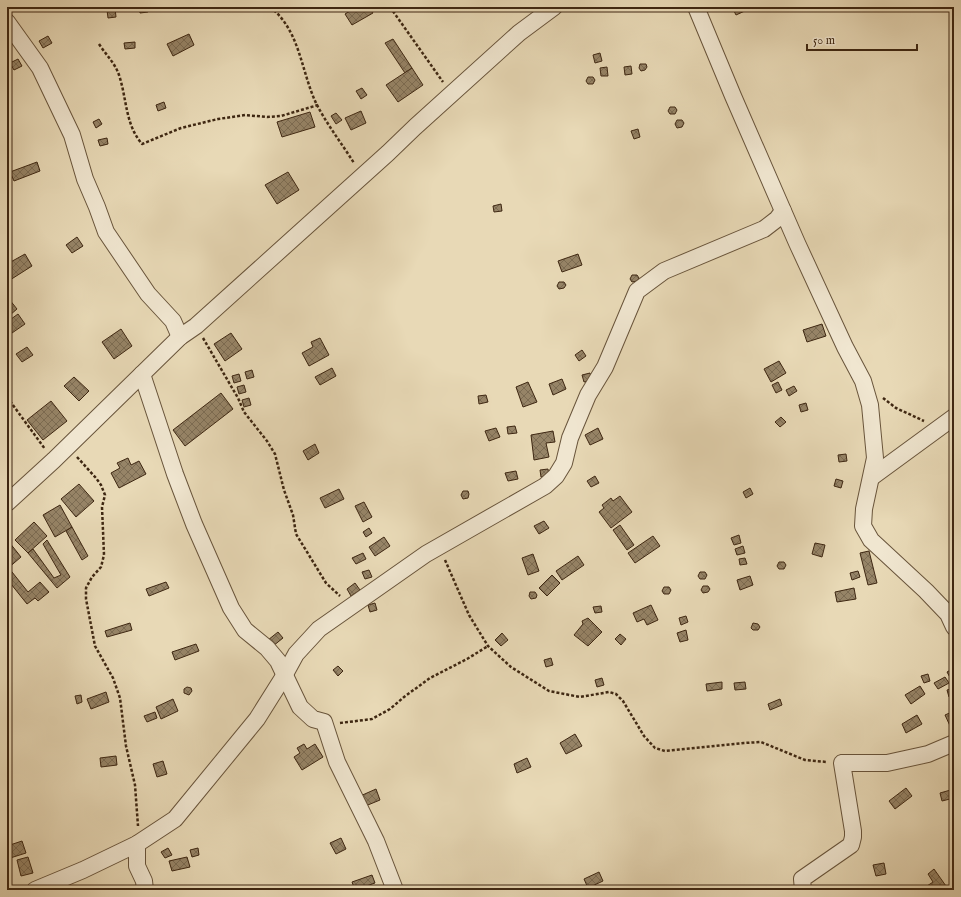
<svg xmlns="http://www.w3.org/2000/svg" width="961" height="897" viewBox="0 0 961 897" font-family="'IM FELL English',serif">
<defs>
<pattern id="building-cross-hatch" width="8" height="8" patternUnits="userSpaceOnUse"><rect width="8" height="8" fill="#968467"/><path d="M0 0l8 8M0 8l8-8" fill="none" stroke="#7c6c53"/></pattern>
</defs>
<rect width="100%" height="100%" fill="#e8d9b6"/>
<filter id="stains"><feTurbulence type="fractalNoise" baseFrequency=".005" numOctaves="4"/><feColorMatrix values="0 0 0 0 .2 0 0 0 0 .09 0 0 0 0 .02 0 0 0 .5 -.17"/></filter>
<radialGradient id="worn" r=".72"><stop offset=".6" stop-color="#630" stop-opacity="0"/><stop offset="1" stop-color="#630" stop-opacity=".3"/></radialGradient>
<g fill="url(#building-cross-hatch)" stroke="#3e2712">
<polygon points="139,7 147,7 148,12 140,13"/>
<polygon points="356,7 369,7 373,13 352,25 345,14"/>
<polygon points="732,7 746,7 747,10 736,15"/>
<polygon points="115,8 116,17 108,18 107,10"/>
<polygon points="189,34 194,45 173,56 167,44"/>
<polygon points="48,36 52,43 43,48 39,41"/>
<polygon points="393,39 412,68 405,73 385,43"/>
<polygon points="135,42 135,48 125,49 124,43"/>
<polygon points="600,53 602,61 595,63 593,55"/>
<polygon points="18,59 22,66 14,70 10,63"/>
<polygon points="640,64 646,64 647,67 645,70 641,71 639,68"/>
<polygon points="631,66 632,74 625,75 624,67"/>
<polygon points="607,67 608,76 601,76 600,68"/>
<polygon points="412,68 423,85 398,102 386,85"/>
<polygon points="588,77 593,77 595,80 593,84 588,84 586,81"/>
<polygon points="362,88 367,95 361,99 356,91"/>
<polygon points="164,102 166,108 158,111 156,105"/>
<polygon points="670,107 675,107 677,110 675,114 670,114 668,111"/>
<polygon points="361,111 366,123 351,130 345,118"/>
<polygon points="310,112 315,127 282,137 277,122"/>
<polygon points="336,113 342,120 336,124 331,116"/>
<polygon points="99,119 102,124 96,128 93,122"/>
<polygon points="677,120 682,120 684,123 682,127 677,128 675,124"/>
<polygon points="638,129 640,137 634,139 631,131"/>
<polygon points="107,138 108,144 100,146 98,140"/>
<polygon points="37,162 40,171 14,181 10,172"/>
<polygon points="288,172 299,190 277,204 265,185"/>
<polygon points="501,204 502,211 494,212 493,206"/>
<polygon points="77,237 83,246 72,253 66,245"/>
<polygon points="25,254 32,266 10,280 7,275 7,264"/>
<polygon points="578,254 582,265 562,272 558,261"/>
<polygon points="632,275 637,275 639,278 637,281 632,282 630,279"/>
<polygon points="559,282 564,282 566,285 564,288 559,289 557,286"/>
<polygon points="9,299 17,309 10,315 7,310 7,300"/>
<polygon points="18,314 25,324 12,333 7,326 7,322"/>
<polygon points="822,324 826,336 807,342 803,330"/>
<polygon points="121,329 132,346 114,359 102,342"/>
<polygon points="231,333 242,349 225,361 214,344"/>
<polygon points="320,338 329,355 309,366 302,353 313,347 311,342"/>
<polygon points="27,347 33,355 22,362 16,354"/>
<polygon points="582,350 586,356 579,361 575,355"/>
<polygon points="779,361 786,373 771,382 764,369"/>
<polygon points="332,368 336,376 320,385 315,377"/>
<polygon points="252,370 254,377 247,379 245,372"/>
<polygon points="590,373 592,380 584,382 582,375"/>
<polygon points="239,374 241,381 234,383 232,376"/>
<polygon points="74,377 89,391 79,401 64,386"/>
<polygon points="562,379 566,389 553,395 549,384"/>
<polygon points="528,382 537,402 523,407 516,387"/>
<polygon points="778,382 782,390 776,393 772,385"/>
<polygon points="244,385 246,392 239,394 237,387"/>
<polygon points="794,386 797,391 789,396 786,390"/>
<polygon points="221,393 233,409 185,446 173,430"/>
<polygon points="486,395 488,402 479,404 478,396"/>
<polygon points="249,398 251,405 244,407 242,400"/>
<polygon points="51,401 67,421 43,440 27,420"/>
<polygon points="806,403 808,410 801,412 799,405"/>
<polygon points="781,417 786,422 780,427 775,422"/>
<polygon points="515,426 517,433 508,434 507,427"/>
<polygon points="496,428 500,437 489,441 485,431"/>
<polygon points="598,428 603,439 590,445 585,435"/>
<polygon points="553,431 555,442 546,443 549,457 534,460 531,435"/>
<polygon points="315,444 319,453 308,460 303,451"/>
<polygon points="846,454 847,461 839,462 838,455"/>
<polygon points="128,458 131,465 139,461 146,474 119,488 111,473 120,468 117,463"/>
<polygon points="548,469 549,476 541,477 540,470"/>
<polygon points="516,471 518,479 508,481 505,473"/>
<polygon points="595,476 599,483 591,487 587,481"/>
<polygon points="836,479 843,481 841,488 834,486"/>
<polygon points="79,484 94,501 76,517 61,499"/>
<polygon points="750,488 753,494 746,498 743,492"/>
<polygon points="339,489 344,499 325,508 320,498"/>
<polygon points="463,491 468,491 469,494 468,498 463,499 461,495"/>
<polygon points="620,496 632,512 611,528 599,512 604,508 602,505 611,498 613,501"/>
<polygon points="364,502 372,517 363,522 355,506"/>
<polygon points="60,505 72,527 55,537 43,515"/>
<polygon points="544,521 549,528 539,534 534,526"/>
<polygon points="34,522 47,536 28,553 15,540"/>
<polygon points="620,525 634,545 627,550 613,530"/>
<polygon points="72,527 88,556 82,560 66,531"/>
<polygon points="369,528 372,533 366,537 363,532"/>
<polygon points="739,535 741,543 734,545 731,538"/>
<polygon points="653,536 660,546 635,563 628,553"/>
<polygon points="384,537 390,546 375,556 369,547"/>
<polygon points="47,540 70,577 57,588 28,553 33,549 54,578 61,575 43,544"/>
<polygon points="9,542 21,557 7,569 7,544"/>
<polygon points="815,543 825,545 822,557 812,554"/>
<polygon points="743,546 745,553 737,555 735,549"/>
<polygon points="869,551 877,583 868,585 860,553"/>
<polygon points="363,553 366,559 356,564 352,558"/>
<polygon points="533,554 539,571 528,575 522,558"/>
<polygon points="578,556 584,565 562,580 556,571"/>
<polygon points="745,558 747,564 740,565 739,559"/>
<polygon points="779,562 784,562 786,565 784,569 779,569 777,566"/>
<polygon points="8,567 28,592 40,582 49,592 38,601 35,598 27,604 7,579 7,569"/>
<polygon points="369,570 372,577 365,579 362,572"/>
<polygon points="858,571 860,577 852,580 850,573"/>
<polygon points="700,572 705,572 707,575 705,579 700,579 698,576"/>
<polygon points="552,575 560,583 547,596 539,588"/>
<polygon points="750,576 753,585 740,590 737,580"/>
<polygon points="166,582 169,588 149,596 146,589"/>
<polygon points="355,583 360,590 351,596 347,589"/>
<polygon points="703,586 708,586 710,589 708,592 703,593 701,590"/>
<polygon points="664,587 669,587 671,590 669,594 664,594 662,591"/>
<polygon points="854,588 856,599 837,602 835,592"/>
<polygon points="530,592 535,592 537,595 536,598 531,599 529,596"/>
<polygon points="375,603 377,610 370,612 368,605"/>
<polygon points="651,605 658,620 647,625 644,619 637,622 633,613"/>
<polygon points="601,606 602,612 595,613 593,607"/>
<polygon points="686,616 688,622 681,625 679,618"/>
<polygon points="588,618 602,632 588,646 574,635 583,624 582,621"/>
<polygon points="130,623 132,630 107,637 105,631"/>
<polygon points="753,623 758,624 760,627 758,630 753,630 751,628"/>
<polygon points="686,630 688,640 680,642 677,633"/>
<polygon points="278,632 283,638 273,646 268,640"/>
<polygon points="502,633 508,640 501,646 495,640"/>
<polygon points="620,634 626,639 621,645 615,639"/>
<polygon points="196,644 199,651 175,660 172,652"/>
<polygon points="551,658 553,665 546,667 544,660"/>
<polygon points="338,666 343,671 338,676 333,670"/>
<polygon points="954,668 954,680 952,681 947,672"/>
<polygon points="928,674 930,681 924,683 921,676"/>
<polygon points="945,677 949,683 938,689 934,683"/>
<polygon points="602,678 604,685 597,687 595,680"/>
<polygon points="722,682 722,689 707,691 706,684"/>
<polygon points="745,682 746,689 735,690 734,683"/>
<polygon points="920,686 925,694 911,704 905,695"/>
<polygon points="187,687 191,688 192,691 189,695 184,693 184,689"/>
<polygon points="954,688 954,696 949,697 947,690"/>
<polygon points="106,692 109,702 91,709 87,699"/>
<polygon points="81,695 82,702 77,704 75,696"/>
<polygon points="173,699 178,711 161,719 156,707"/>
<polygon points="780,699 782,705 770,710 768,704"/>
<polygon points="954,711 954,727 951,728 945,715"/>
<polygon points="155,712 157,718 147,722 144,716"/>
<polygon points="917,715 922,724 906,733 902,724"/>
<polygon points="575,734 582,746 566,754 560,743"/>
<polygon points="304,744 307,749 315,744 323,757 302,770 294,757 300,753 297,748"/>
<polygon points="116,756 117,765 101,767 100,758"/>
<polygon points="527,758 531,767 517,773 514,764"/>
<polygon points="163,761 167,774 157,777 153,764"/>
<polygon points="906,788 912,796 895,809 889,801"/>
<polygon points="376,789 380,800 363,807 358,797"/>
<polygon points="954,789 954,798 942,801 940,793"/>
<polygon points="341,838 346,849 336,854 330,843"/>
<polygon points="22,841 26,853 7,859 7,846"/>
<polygon points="168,848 172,855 165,858 161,852"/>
<polygon points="198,848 199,855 192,857 190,850"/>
<polygon points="28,857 33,873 21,876 17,860"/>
<polygon points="187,857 190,867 172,871 169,861"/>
<polygon points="884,863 886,874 876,876 873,865"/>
<polygon points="934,869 946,886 940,890 921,890 933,882 928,874"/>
<polygon points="599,872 603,881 588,888 584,879"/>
<polygon points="372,875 375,883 355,890 352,882"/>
</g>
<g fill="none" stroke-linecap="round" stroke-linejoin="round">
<defs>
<g id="street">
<polyline points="696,7 733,96 797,243 845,347 863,381 870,405 875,458 864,509 863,526 871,540 926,591 948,614 954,627"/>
<polyline points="7,22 40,68 72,135 85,179 97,207 106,232 148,294 173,321 180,337"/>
<polyline points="142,374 175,474 194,524 231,608 245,630 267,648 278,661 300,707 313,719 324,722 337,762 376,841 395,890"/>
<polyline points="872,477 954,417"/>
<polyline points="7,503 54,460 180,337 196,326 388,153 415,127 519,33 554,7"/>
<polyline points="137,844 137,866 144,881 145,890"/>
<polyline points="35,890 83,870 137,844 175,819 257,719 284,676 296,654 319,629 426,554 545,486 556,476 564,463 570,438 588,395 605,367 637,291 664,271 764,229 777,219 783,211"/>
<polyline points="803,890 802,879 851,845 853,837 853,831 842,763 887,763 928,754 954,743"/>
</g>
</defs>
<use href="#street" stroke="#68543b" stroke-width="18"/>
<g stroke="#3e2712" stroke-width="2.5" stroke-dasharray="3 2" stroke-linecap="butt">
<path d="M270,7C300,30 301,71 316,103C326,123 342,144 354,163"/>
<polyline points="390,7 443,82"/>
<path d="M99,44C106,55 115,63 119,75C127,99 125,124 142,144L181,128L218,119L245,115L267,117L281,116L318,105"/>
<polyline points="203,338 238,398 244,412 267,441 275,454 284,490 293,515 296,534 326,583 340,596"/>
<polyline points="7,397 45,449"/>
<polyline points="883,398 896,408 924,421"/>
<polyline points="77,457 96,478 101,485 105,495 102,507 104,555 101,567 92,577 86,588 86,599 95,646 113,678 120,698 126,746 135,785 138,826"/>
<polyline points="445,560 469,615 488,646 511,667 549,691 580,697 609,692 616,694 623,701 644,736 655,748 665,751 744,743 761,742 805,760 827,762"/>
<polyline points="340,723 372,719 390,709 404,697 430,678 467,659 488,646"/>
</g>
<use href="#street" stroke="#f0e6d0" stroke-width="16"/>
</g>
<rect width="961" height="897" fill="none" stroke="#e8d9b6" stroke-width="24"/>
<rect x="8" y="8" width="945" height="881" fill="none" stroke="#3e2712" stroke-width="2"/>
<rect x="12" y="12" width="937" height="873" fill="none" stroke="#3e2712"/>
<path d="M807 44v6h110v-6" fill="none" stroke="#3e2712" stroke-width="2"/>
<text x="813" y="44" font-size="12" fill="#3e2712" stroke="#f0e6d0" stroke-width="3" paint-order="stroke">50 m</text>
<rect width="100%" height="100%" filter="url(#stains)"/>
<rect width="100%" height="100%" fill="url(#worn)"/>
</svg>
